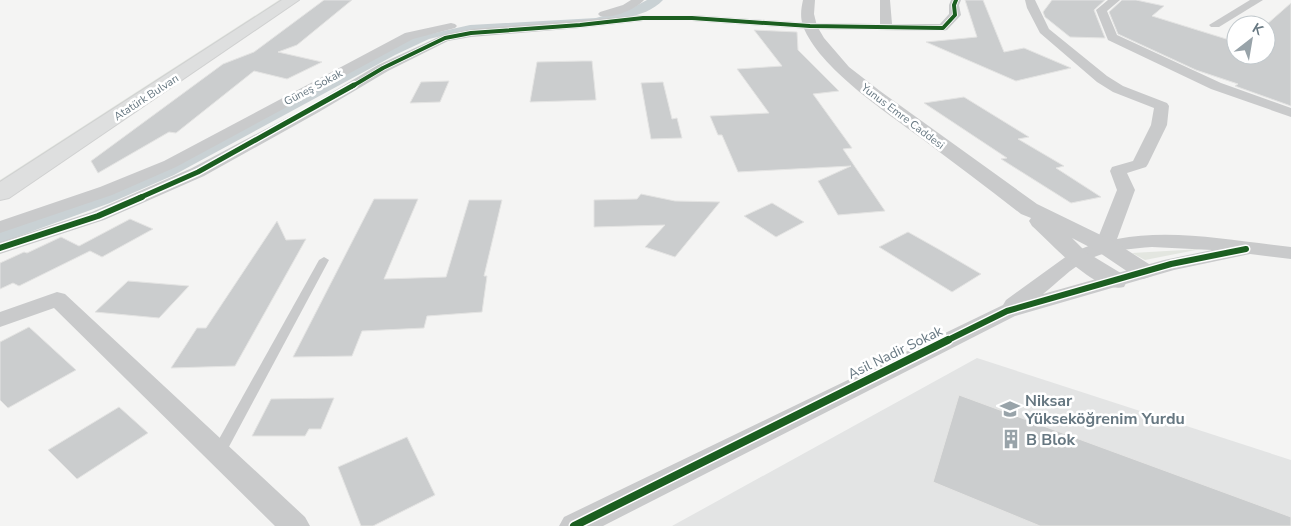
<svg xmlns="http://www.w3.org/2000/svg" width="1291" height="526" viewBox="0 0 1291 526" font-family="'Nunito Sans',sans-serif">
<rect width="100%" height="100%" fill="#f4f4f3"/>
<polygon fill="#e3e4e4" points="977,358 1291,460 1291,526 672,526"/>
<g fill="#e3e6e0">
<polygon points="279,0 282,0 0,183 0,180"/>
<polygon points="1201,249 1145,260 1132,253"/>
</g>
<path fill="#c9d1d4" d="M647,0H663C654,10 639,15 626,18L467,30L429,39L395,55L174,175L110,203L0,243V231L106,194L412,38L470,25L596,18L634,7Z"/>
<g fill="#cbcdce" stroke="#e4e4e3">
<polygon points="324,0 352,0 297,45 278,52 322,62 287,79 254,71 176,133 169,132 98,173 91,161 223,64 254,52"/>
<polygon points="965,0 983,0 1004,52 1024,48 1071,68 1016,81 926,42 977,37"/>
<polygon points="1052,0 1105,0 1094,10 1105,38 1070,37 1045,17 1043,12"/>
<polygon points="1122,0 1136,0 1164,6 1152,16 1236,42 1236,55 1266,55 1266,25 1291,3 1291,106 1235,86 1238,84 1196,70 1118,34 1109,12"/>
<polygon points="754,30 797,32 798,50 839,91 813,94 852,148 843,149 885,211 838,215 818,181 851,166 738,172 722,135 718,135 710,116 769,113 737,69 782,66"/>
<polygon points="583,61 592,61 596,100 530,102 537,62"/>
<polygon points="449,81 440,102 410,103 421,82"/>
<polygon points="663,82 672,119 677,118 682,138 651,139 641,83"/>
<polygon points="964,97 1029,137 1018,139 1064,166 1056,168 1101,197 1071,203 1001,159 1007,158 924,103"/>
<polygon points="641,194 675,201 720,202 675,257 645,247 665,225 594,227 594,200 637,199"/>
<polygon points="374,199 418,199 384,279 446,277 469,200 502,200 484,276 487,276 482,312 427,316 424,328 362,331 352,356 293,357"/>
<polygon points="772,203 804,222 776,237 744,216"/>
<polygon points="130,219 153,229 102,257 90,251 19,286 13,283 0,289 0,263 24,252 27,253 61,237 79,246"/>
<polygon points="277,221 286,240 306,239 235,366 171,368 197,328 206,328"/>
<polygon points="908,232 940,250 981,274 952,292 879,247"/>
<polygon points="128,281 189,286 159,318 95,312"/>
<polygon points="29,327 76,370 8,408 0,400 0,342"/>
<polygon points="959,395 1291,517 1291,526 1040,526 933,482"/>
<polygon points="334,398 321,429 309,429 305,436 252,436 271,399"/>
<polygon points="119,407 148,433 77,479 48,450"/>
<polygon points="407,437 435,495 373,526 361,526 338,467"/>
</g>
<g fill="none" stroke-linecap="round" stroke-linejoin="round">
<defs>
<polygon id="secondary" points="282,0 299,0 9,198 0,200 0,182"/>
</defs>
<use href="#secondary" stroke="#d0d1d1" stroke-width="2"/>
<polygon fill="#c9cacb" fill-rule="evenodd" points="324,257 329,260 224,456 219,458 214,456 212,452 214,448 319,260"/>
<g fill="#c9cacb" fill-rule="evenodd">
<path d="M631,0H644C636,9 613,19 600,16L598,14L600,12L623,5Z"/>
<polygon points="880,0 890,0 892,24 940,24 949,14 949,5 951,0 961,0 959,5 961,15 947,30 943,31 810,29 692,21 643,21 580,28 471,37 448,41 388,71 319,112 204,176 104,220 0,254 0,242 92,212 192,168 309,106 378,65 445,34 471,29 643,15 692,15 810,23 880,24"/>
<path d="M1025,0H1035L1049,29L1107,76L1123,86L1167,103L1169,106L1167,125L1148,164L1146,167L1127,173L1135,190L1117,239C1173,228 1235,241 1291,247V259L1250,254L1174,270L1015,316L603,526H559L564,517L1003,305L1006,300L1071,253L1096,243L1117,190L1110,171L1112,167L1133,161L1151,125L1154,108L1113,92L1097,82L1040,33L1027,8ZM1152,247L1212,250L1164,260L1043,294C1057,283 1071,268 1087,260C1108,250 1129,249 1152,247Z"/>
<polygon points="1108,0 1120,0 1107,11 1117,35 1221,83 1291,108 1291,117 1211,89 1108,40 1096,10"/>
<polygon points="1250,0 1263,0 1219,27 1211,27 1209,25"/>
<polygon points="451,23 455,24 457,26 455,28 413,39 176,167 112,195 0,233 0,221 100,187 164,161 405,33"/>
<polygon points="57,292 65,294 305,517 310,526 275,526 54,308 0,327 0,312"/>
</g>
<path fill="#c9cacb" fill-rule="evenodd" d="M803,0H815L814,14L817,26L824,38L849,67L880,91L1037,204L1113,241L1152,266L1155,271L1152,276L1143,279L1134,276L1097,251L1072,238L1086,252L1124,275L1127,281L1124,287C1096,294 1052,244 1032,226L1029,221L1031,218L1021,214C988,188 954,163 921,138C886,112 819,68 803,26C800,17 801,9 803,0Z"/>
<use href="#secondary" fill="#dedfdf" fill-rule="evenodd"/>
<defs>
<polyline id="cycleway-far3" points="351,87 383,68 445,38 471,33 580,25 643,18 692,18 810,26 943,28 955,15 954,5 956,0"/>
<polyline id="cycleway-far2" points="139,198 198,172 354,85"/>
<g id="cycleway-far1">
<polyline points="0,248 98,216 142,197"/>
<polyline points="946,341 1007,311 1171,264 1246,249"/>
</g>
<polyline id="cycleway" points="574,526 948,340"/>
</defs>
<use href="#cycleway-far3" stroke="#fff" stroke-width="5.5"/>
<use href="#cycleway-far2" stroke="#fff" stroke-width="8"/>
<use href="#cycleway-far1" stroke="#fff" stroke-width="9"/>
<use href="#cycleway" stroke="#fff" stroke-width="11"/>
<use href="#cycleway-far3" stroke="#1b5e20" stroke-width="4"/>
<use href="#cycleway-far2" stroke="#1b5e20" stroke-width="5"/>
<use href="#cycleway-far1" stroke="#1b5e20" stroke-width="6"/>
<use href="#cycleway" stroke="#1b5e20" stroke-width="8"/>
</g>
<defs>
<symbol id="school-bare" viewBox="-9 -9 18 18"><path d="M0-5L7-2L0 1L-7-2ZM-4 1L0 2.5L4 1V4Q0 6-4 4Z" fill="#98a3a9" stroke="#fff" stroke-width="2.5" paint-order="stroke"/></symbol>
<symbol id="building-bare" viewBox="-9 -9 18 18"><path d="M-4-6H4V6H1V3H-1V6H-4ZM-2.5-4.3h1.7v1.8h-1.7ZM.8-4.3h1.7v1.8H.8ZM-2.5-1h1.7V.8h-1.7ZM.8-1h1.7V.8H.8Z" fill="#98a3a9" stroke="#fff" stroke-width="2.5" paint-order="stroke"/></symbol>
</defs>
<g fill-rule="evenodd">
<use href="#school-bare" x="996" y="395" width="28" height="28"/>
<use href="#building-bare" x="997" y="425" width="28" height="28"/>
</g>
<g text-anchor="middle" stroke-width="5" stroke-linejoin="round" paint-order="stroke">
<g font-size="11" fill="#667781" stroke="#fff">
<text transform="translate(313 87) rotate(-28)" y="4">Güneş Sokak</text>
<text transform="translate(146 97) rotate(-33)" y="4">Atatürk Bulvarı</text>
<text transform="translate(903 116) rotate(37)" y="4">Yunus Emre Caddesi</text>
</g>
<g font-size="14" fill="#667781" stroke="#fff">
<text transform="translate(895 352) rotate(-26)" y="5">Asil Nadir Sokak</text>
</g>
<g font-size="16" font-weight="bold" fill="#667781" stroke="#fff" text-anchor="start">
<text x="1025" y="406">Niksar<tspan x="1025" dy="18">Yükseköğrenim Yurdu</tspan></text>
<text x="1026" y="445">B Blok</text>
</g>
</g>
<g transform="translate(1251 40) rotate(31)"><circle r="24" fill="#ffffff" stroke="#c2c9cd"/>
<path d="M0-4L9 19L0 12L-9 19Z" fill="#98a3a9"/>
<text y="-8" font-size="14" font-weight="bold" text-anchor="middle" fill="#667781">K</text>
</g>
</svg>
